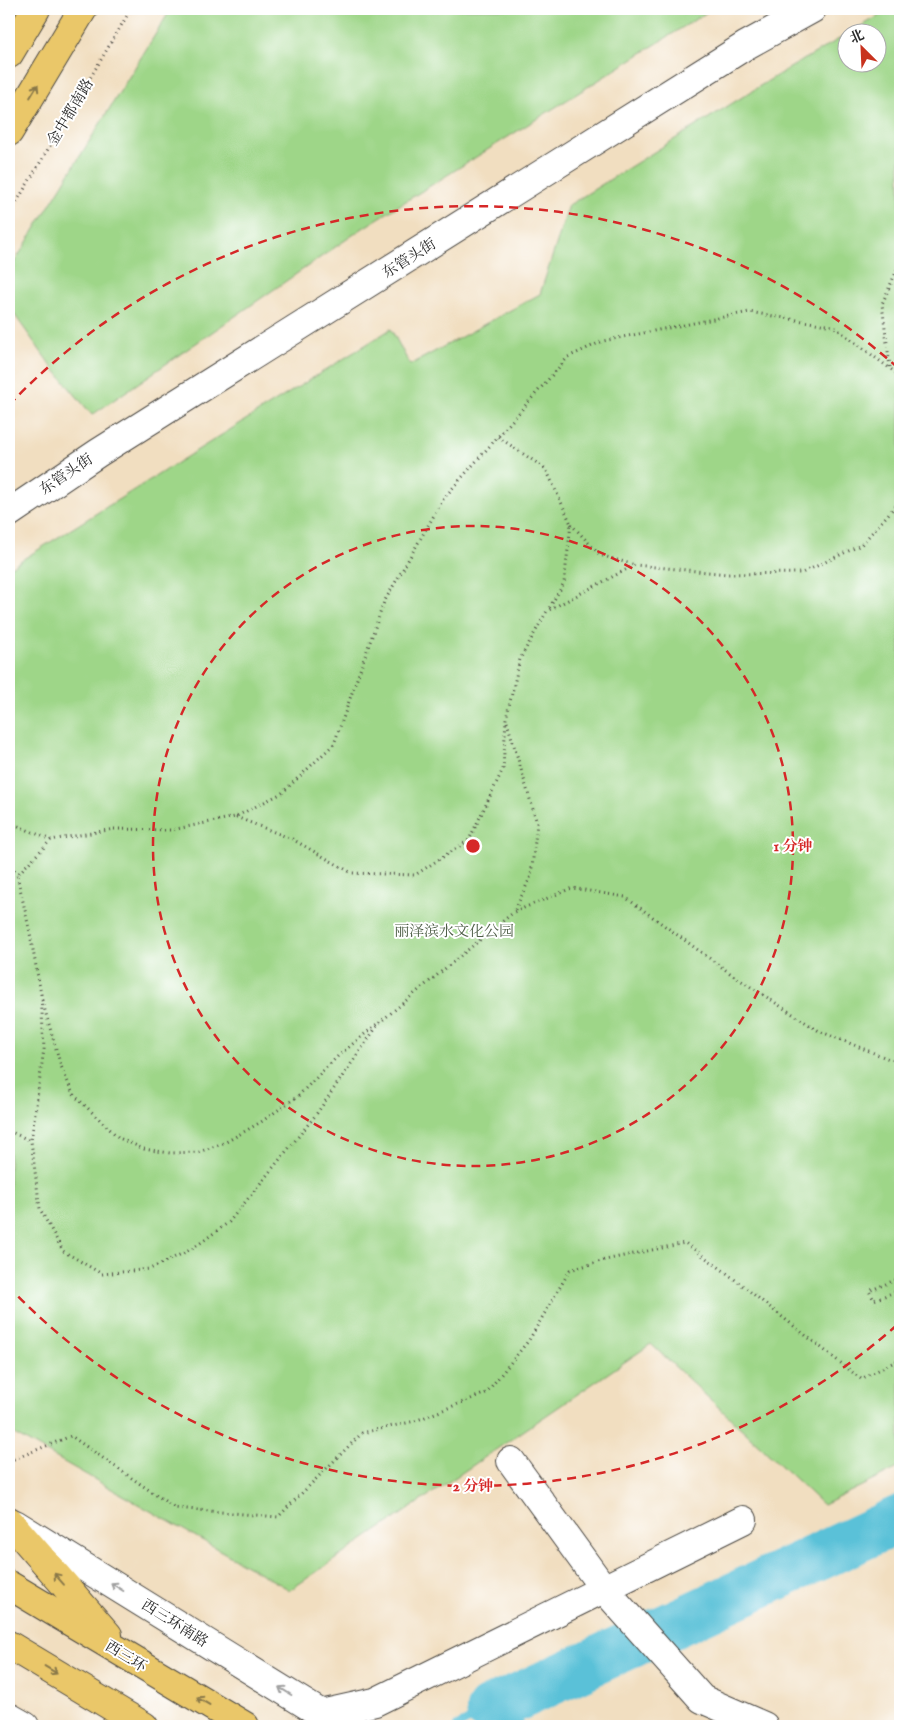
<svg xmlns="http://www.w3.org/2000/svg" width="909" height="1735" viewBox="0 0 909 1735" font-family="'IM FELL English','Noto Serif SC',serif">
<rect width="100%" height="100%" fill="#fff"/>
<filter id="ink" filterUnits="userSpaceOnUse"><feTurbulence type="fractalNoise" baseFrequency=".02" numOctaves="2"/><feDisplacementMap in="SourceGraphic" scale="10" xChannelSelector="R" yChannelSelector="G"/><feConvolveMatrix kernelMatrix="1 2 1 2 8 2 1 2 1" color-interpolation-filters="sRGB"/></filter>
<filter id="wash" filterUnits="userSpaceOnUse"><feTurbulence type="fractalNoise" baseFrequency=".0096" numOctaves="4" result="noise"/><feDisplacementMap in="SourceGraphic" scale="20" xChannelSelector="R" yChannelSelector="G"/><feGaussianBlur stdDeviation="1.12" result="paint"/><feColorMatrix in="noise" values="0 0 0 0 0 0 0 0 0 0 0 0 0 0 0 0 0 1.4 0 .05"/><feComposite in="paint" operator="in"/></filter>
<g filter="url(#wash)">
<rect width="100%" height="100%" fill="#f1dec0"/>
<g fill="#9ed688" stroke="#64805a">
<polygon points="171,9 712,9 363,228 92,415 49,363 9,307 9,271"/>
<polygon points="891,9 900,9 900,1467 823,1505 651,1344 290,1590 9,1431 9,568 391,329 410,365 540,294 569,205 776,76 846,35 846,62 876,62 876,32 851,32"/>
</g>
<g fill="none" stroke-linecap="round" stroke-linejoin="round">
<polyline stroke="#5ac1d8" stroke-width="8" points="457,1726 490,1710 521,1726"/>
<polyline stroke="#5ac1d8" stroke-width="48" points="490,1710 900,1519"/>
</g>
</g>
<g filter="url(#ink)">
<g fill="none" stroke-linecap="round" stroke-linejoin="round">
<defs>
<g id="minor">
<polyline points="9,513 98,453 745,46 812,9"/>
<polyline points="511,1461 604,1589 702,1699 764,1726"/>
<polyline points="321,1714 375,1702 743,1520"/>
</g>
<g id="tertiary">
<polyline points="15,1524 341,1726"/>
<polyline points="9,1717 25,1726"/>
</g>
<g id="primary">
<polyline points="9,54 36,9"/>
<polyline points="9,132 83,9"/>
</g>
<g id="trunk">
<polyline points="9,1521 108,1635"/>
<polyline points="9,1585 245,1726"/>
<polyline points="9,1645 144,1726"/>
</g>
</defs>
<use href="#minor" stroke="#494641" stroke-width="30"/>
<use href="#tertiary" stroke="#494641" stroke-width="30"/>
<use href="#primary" stroke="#494641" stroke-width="30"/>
<use href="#trunk" stroke="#494641" stroke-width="30"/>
<g stroke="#494641" stroke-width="3" stroke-dasharray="1 4" stroke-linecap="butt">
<polyline points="9,215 131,9"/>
<polyline points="890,367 882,304 900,263"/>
<polyline points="900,376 833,326 749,312 603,341 568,357 444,498 384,602 334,744 282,793 235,817 171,830 114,829 51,840 17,875 29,928 41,994 44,1049 31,1141 40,1209 63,1251 102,1274 150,1269 192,1249 229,1222 315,1116 380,1022 514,912 572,888 625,897 734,976 819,1031 889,1059 900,1061"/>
<polyline points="498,437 546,469 571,524 564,583 548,610"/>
<polyline points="571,524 600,555 635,565"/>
<polyline points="507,722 537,823 531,876 514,912"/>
<polyline points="236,817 292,839 352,873 415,875 469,840 503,769 506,719 520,659 547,611 635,565 728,574 802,573 861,545 900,501"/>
<polyline points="9,822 51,840"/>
<polyline points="9,862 17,875"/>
<polyline points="42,1000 61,1066 73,1094 119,1138 144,1149 170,1153 199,1152 226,1142 261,1122 298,1096 338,1056 377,1024"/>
<polyline points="9,1131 31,1141"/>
<polyline points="900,1278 869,1291 874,1300 900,1290"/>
<polyline points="9,1461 71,1436 175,1508 278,1517 362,1433 415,1421 486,1393 529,1340 570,1270 605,1260 685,1243 724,1271 861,1379 900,1359"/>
</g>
<use href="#minor" stroke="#fff" stroke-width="28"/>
<use href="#tertiary" stroke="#fff" stroke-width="28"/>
<use href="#primary" stroke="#eac769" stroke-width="28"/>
<use href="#trunk" stroke="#eac769" stroke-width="28"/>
</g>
<defs><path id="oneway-shaft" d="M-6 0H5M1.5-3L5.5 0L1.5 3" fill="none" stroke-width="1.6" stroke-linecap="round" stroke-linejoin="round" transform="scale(1.25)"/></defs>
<g stroke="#8a794a">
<use href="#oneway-shaft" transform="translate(34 91) rotate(-59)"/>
<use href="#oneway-shaft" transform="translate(59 1579) rotate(-131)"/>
<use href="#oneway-shaft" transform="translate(51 1670) rotate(31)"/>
<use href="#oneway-shaft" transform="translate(203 1701) rotate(-149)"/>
</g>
<g stroke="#a0a0a0">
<use href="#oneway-shaft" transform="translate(117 1587) rotate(-148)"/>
<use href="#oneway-shaft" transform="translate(285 1691) rotate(-148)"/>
</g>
</g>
<g fill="none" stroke="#d62828" stroke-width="2.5" stroke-dasharray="9 6">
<circle cx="473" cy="846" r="320"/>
<path d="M897 1325A640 640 0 0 1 9 1287M9 405A640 640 0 0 1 897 367"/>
</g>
<g text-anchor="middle" stroke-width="4" stroke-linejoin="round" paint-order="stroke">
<g font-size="15" fill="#2b2b2b" stroke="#fff">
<text transform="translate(70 112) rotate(-59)" y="5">金中都南路</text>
<text transform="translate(409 258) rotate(-32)" y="5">东管头街</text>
<text transform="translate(66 474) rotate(-34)" y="5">东管头街</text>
<text transform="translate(175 1623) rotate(32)" y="5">西三环南路</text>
<text transform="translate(126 1656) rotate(31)" y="5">西三环</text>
</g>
<g font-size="15" fill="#4e5e47" stroke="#fff">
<text x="454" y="936">丽泽滨水文化公园</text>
</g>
</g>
<circle cx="473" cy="846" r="8" fill="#d62828" stroke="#fff" stroke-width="2.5"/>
<g font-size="15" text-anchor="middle" font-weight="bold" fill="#d62828" stroke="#fff" stroke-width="4" stroke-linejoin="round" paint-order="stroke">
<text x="793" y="851">1 分钟</text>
<text x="473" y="1491">2 分钟</text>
</g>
<rect width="909" height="1735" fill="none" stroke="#fff" stroke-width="30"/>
<g transform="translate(862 48) rotate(336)"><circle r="24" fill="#ffffff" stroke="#aaaaaa"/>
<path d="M0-4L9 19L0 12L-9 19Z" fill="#c8321e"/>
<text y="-8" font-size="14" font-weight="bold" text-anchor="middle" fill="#2b2b2b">北</text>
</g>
</svg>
